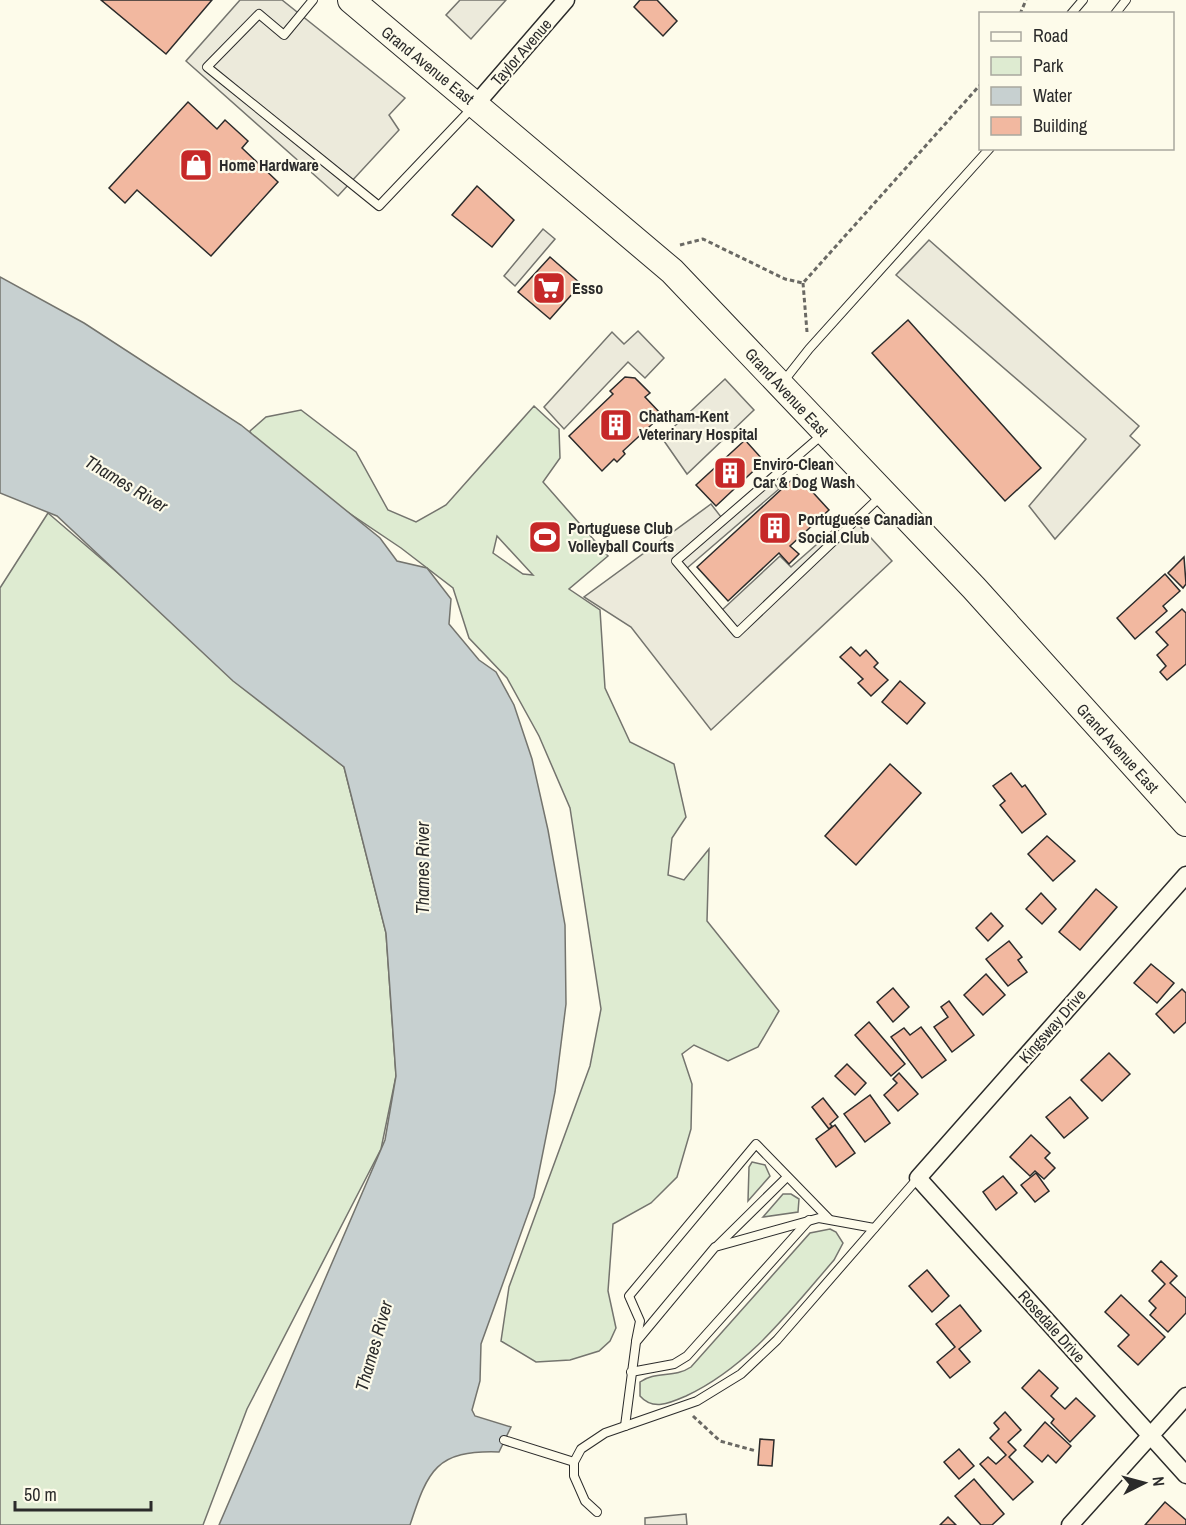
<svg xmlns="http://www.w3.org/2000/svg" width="1186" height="1525" viewBox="0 0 1186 1525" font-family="'Archivo Narrow',sans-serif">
<rect width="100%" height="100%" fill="#fdfbea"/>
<g fill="#deebd1" stroke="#74746e" stroke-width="1.5" fill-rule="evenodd">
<path d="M534,406L559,429L560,458L543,482L608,556L569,589L600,610L605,688L630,742L674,764L686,817L672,838L668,875L684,880L709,849L707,921L779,1011L758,1047L728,1061L694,1045L682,1054L692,1084L691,1129L677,1177L651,1203L613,1224L608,1291L616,1328L610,1341L599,1351L570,1360L536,1362L501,1341L509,1287L590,1066L601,1009L570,808L539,736L507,678L469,638L453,588L401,548L258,452L250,431L266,417L301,410L356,452L388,510L416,522L446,505ZM497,536L533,575L523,574L493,553Z"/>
<polygon points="48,513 344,767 386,933 396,1076 381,1149 247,1409 203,1525 0,1525 0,588"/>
<polygon points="752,1162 765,1165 770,1176 748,1201 749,1167"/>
<polygon points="783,1194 791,1194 799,1199 798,1212 763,1217"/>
<path d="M830,1229L836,1232L843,1243L834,1260C790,1311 748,1367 686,1396C670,1403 653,1411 640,1396V1382C655,1371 675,1378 691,1367L810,1233Z"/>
</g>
<g fill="#eceadb" stroke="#74746e" stroke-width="1.5">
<polygon points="240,0 282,0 405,98 389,115 399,130 338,196 186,61"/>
<polygon points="460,0 506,0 471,39 446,15"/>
<polygon points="543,229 555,239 515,286 504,276"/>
<polygon points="929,240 1139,426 1130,436 1140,445 1055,539 1029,506 1086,439 896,275"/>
<polygon points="638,331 664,358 645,378 628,362 564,429 544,407 612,332 624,344"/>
<polygon points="725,379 754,410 687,474 662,438"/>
<polygon points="769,478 779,489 686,569 721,611 780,556 791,567 850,515 892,561 711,730 631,627 584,597 711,504 721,517"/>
<polygon points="686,1514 687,1525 645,1525 645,1518"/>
</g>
<path fill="#c7d0d0" stroke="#74746e" stroke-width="1.5" d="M0,277L84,323L241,425L380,538L397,561L427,568L451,599L449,624L479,660L496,672L514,705L532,759L548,830L565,925L566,1004L555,1092L534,1197L481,1344L480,1381L472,1410L475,1416L511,1427L499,1452C436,1450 428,1470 410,1525H219L385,1140L396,1076L386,933L344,767L233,681L57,516L0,493Z"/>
<g fill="#f2b8a0" stroke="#2b2b2b" stroke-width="1.5">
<polygon points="101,0 212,0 166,54"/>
<polygon points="640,0 657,0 677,21 663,36 634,7"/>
<polygon points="188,102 217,129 225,120 248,141 242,148 278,182 211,256 137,190 125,203 109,188"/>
<polygon points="477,186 514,220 492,247 452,215"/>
<polygon points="550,257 581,284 550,319 518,292"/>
<polygon points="908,320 1041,468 1005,501 872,353"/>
<polygon points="625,377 635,378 650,393 645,397 662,415 623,451 625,454 617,462 614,459 602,471 569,436 613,394 610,391"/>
<polygon points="745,440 764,461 716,506 696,485"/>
<polygon points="797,475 829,510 790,546 799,554 789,564 779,553 728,601 697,567"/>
<polygon points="1184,557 1186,584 1183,588 1168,573"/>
<polygon points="1165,574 1180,591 1163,606 1167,611 1135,639 1117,618"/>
<polygon points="1182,609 1186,613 1186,664 1167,680 1160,672 1166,666 1157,655 1168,645 1156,632"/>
<polygon points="851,647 860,656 866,650 878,663 874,667 888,680 871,696 858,683 863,679 840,657"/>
<polygon points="900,681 925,703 907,724 882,702"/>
<polygon points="890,764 921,793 856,865 825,836"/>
<polygon points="1011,773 1022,787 1025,785 1046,814 1022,833 1000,805 1005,801 993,786"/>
<polygon points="1047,836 1075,861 1053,881 1028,854"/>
<polygon points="1096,889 1117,907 1080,950 1059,932"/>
<polygon points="1041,893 1056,909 1042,924 1026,909"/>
<polygon points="991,913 1003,926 988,941 976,928"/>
<polygon points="1009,941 1022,957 1018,960 1027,972 1008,986 986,959"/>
<polygon points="1151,964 1174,983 1157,1003 1134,983"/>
<polygon points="986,974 1005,995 983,1015 964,995"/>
<polygon points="893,988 909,1007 893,1022 877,1002"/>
<polygon points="1182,989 1186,993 1186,1022 1174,1033 1156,1014"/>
<polygon points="949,1001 974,1035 952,1052 934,1027 948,1017 941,1007"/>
<polygon points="869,1022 905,1064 891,1076 855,1035"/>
<polygon points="921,1027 946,1060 922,1078 891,1037 904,1028 910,1035"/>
<polygon points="1109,1053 1130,1074 1102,1101 1081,1080"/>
<polygon points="847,1064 866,1083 855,1095 835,1076"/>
<polygon points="899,1073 918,1094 898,1111 884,1095 897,1083 893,1079"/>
<polygon points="870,1095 890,1123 865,1142 844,1114"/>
<polygon points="1070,1097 1088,1118 1064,1138 1046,1117"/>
<polygon points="823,1098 838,1117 830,1124 832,1126 829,1129 812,1107"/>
<polygon points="835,1125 855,1153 836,1167 816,1139"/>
<polygon points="1031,1135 1050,1153 1045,1158 1055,1168 1044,1179 1035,1171 1030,1176 1010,1157"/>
<polygon points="1036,1173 1049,1191 1035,1202 1021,1185"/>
<polygon points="1003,1176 1017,1193 996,1210 983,1192"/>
<polygon points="1161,1261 1177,1276 1170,1283 1186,1298 1186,1313 1168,1332 1150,1315 1156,1308 1149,1301 1165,1284 1152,1271"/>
<polygon points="927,1270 949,1296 932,1312 909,1286"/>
<polygon points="1121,1295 1165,1337 1138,1365 1118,1346 1129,1335 1105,1312"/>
<polygon points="960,1305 981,1331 959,1349 970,1362 950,1378 937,1362 955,1347 936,1324"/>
<polygon points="1039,1370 1058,1388 1051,1396 1065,1409 1076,1398 1095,1416 1070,1442 1051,1423 1054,1419 1022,1388"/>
<polygon points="1005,1412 1021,1430 1008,1442 1016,1450 1009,1457 1033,1482 1013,1500 980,1464 988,1457 996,1464 1006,1455 990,1438 999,1429 994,1423"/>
<polygon points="1045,1422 1071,1446 1056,1463 1048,1455 1042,1462 1024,1446"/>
<polygon points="760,1439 774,1440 772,1466 758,1465"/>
<polygon points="959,1449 974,1466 959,1479 944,1462"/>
<polygon points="974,1479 1004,1514 992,1525 981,1525 955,1496"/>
<polygon points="1165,1502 1186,1520 1186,1525 1145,1525"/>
<polygon points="948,1517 956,1525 940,1525"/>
</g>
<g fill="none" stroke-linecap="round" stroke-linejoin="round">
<defs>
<g id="lane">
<polyline points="313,0 284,35 259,14 207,67 379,206 474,106"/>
<polyline points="1071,14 1083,0"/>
<polyline points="1115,14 1126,0"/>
<polyline points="783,382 809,349 990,148"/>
<polyline points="823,434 676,561 737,633 881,496"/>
<polyline points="717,1246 787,1177"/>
<polyline points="636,1341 640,1321 629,1296 756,1144 829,1219"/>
<polyline points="631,1372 674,1364 687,1356 809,1220"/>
<polyline points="625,1426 636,1342 715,1247 819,1218 874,1228"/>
<polyline points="504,1440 574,1462"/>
<polyline points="597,1512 585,1501 574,1476 574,1462 581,1449 605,1433 697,1401 741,1374 777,1340 918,1178"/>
</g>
<g id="street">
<polyline points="476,104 566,0"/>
<polyline points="1186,875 918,1178 1186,1475"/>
<polyline points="1070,1525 1186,1396"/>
</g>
<polyline id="primary" points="351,0 672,271 974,588 1186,823"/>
</defs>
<use href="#lane" stroke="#2b2b2b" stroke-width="10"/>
<use href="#street" stroke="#2b2b2b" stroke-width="19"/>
<use href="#primary" stroke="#2b2b2b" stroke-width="28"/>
<g stroke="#6a6964" stroke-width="3" stroke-dasharray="4.5 3" stroke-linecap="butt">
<polyline points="1020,14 1026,0"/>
<polyline points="680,245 703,239 785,279 803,283 980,85"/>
<polyline points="803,283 807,332"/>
<polyline points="693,1416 720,1441 756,1451"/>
</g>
<use href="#lane" stroke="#fdfbea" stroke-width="8"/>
<use href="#street" stroke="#fdfbea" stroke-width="16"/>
<use href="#primary" stroke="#fdfbea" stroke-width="26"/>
</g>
<defs>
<symbol id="shop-square" viewBox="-11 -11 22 22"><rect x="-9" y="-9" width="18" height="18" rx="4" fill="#c62828" stroke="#fdfbea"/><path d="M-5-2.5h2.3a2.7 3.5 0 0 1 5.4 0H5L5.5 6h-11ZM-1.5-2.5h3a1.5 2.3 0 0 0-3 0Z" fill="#fff"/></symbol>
<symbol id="supermarket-square" viewBox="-11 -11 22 22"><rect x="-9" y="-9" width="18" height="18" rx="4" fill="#c62828" stroke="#fdfbea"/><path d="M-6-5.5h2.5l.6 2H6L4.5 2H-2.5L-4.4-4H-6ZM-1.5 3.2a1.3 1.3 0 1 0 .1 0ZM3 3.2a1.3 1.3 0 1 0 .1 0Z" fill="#fff"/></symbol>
<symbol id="building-square" viewBox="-11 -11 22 22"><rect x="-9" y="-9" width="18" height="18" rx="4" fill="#c62828" stroke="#fdfbea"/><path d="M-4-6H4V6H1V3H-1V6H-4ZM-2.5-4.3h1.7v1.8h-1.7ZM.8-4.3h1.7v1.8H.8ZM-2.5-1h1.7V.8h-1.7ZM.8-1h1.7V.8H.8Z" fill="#fff"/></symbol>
<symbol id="stadium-square" viewBox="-11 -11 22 22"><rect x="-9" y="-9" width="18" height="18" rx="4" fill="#c62828" stroke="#fdfbea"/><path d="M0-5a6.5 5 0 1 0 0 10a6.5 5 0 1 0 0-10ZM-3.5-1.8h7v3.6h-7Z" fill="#fff"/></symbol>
</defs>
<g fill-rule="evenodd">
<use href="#shop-square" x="177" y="146" width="38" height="38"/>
<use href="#supermarket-square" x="530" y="269" width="38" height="38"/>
<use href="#building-square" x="597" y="406" width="38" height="38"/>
<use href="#building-square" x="711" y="454" width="38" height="38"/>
<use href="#building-square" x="756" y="509" width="38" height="38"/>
<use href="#stadium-square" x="526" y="518" width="38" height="38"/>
</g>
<g text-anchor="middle" stroke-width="4.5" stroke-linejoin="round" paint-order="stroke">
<g font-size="16" fill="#2b2b2b" stroke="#fdfbea">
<text transform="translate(521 52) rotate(-49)" y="6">Taylor Avenue</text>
<text transform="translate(428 65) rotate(39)" y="6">Grand Avenue East</text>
<text transform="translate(787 392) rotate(47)" y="6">Grand Avenue East</text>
<text transform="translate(1118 748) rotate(48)" y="6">Grand Avenue East</text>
<text transform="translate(1052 1026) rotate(-49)" y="6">Kingsway Drive</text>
<text transform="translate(1052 1326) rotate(48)" y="6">Rosedale Drive</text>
</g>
<g font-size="16" font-weight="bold" fill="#2b2b2b" stroke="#fdfbea" text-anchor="start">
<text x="219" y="171">Home Hardware</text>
<text x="572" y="294">Esso</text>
<text x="639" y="422">Chatham-Kent<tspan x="639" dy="18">Veterinary Hospital</tspan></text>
<text x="753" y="470">Enviro-Clean<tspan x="753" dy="18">Car &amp; Dog Wash</tspan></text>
<text x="798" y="525">Portuguese Canadian<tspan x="798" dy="18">Social Club</tspan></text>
<text x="568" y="534">Portuguese Club<tspan x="568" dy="18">Volleyball Courts</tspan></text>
</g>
<g font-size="18" font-style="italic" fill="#2b2b2b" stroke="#fdfbea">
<text transform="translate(126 484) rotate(31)" y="6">Thames River</text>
<text transform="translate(423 868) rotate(-90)" y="6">Thames River</text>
<text transform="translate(374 1346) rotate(-74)" y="6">Thames River</text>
</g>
</g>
<rect x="979" y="12" width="195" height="138" fill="#fdfbea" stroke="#a9a89e" stroke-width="1.5"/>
<rect x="991" y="32" width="30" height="9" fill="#fdfbea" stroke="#a9a89e" stroke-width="1.5"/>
<text x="1033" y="42" font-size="18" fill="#2b2b2b">Road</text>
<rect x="991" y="57" width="30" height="18" fill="#deebd1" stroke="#a9a89e" stroke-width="1.5"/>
<text x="1033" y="72" font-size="18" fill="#2b2b2b">Park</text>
<rect x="991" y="87" width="30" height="18" fill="#c7d0d0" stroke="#a9a89e" stroke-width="1.5"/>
<text x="1033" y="102" font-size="18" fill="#2b2b2b">Water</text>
<rect x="991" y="117" width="30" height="18" fill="#f2b8a0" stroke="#a9a89e" stroke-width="1.5"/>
<text x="1033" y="132" font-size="18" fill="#2b2b2b">Building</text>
<g transform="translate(1144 1483) rotate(84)" stroke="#fdfbea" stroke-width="4.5" paint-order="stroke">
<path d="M0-4.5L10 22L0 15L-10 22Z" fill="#2b2b2b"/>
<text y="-9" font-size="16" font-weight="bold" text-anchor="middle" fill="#2b2b2b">N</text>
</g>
<path d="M15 1501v9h136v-9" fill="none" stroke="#2b2b2b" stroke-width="3"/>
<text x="24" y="1501" font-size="18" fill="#2b2b2b" stroke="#fdfbea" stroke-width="4.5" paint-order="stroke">50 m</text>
</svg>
